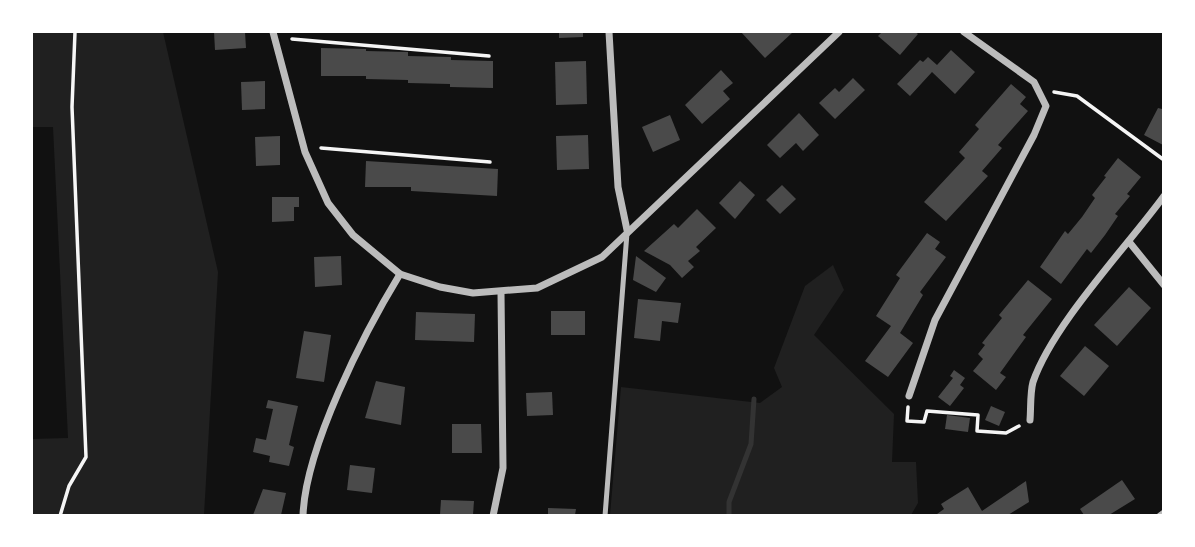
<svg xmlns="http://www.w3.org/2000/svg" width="1195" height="547" viewBox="0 0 1195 547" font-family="'PT Sans Narrow',sans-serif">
<rect width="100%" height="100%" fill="#111"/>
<g fill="#202020">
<polygon points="32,32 163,32 218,272 204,515 32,515 32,439 68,438 53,127 32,127"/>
<polygon points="833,265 844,290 814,335 894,414 892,462 916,462 918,503 911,515 610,515 621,387 760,403 782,387 774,368 805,286"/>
</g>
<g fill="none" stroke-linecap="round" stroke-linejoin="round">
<polyline stroke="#333" stroke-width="5" points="729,516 729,502 751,444 754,399"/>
</g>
<g fill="#4a4a4a">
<polygon points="214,32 245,32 246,48 215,50"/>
<polygon points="559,32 583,32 583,37 559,38"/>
<polygon points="741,32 793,32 765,58"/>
<polygon points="882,32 915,32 918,34 900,55 878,36"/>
<polygon points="321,48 366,49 366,51 408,52 408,56 451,57 451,60 493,61 493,88 450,87 450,84 408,83 408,80 366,79 366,76 321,76"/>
<polygon points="951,50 975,72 955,94 932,72 910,96 897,84 920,60 923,62 928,57 937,65"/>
<polygon points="586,61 587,104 556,105 555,62"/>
<polygon points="721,70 733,83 723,91 730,99 702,124 685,105"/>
<polygon points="853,78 865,90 835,119 819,103 835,88 839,92"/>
<polygon points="265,81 265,109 242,110 241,82"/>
<polygon points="1011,84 1026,97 1020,104 1028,111 998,145 1002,148 982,171 988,176 946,221 924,202 965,158 959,152 979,129 975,125"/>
<polygon points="1163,105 1163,145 1144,135 1158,108 1162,109"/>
<polygon points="799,113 819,135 803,151 796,143 780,158 767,145"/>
<polygon points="670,115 680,140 653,152 642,127"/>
<polygon points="588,135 589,169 557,170 556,136"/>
<polygon points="280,136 280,165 256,166 255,137"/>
<polygon points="1118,158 1141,177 1127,194 1130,196 1115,214 1118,216 1105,235 1091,253 1087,249 1061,284 1040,267 1065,231 1068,234 1082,217 1095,198 1092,195 1106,177 1104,176"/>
<polygon points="366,161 498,169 497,196 411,191 411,187 365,187"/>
<polygon points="740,181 755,195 735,219 719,203"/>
<polygon points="782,185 796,199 780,214 766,200"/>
<polygon points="272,197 299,197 299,207 294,207 294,221 272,222"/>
<polygon points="697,209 716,228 696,247 700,251 688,261 694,267 682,278 670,265 644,251 674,224 678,228"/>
<polygon points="927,233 940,242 935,249 946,257 920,292 923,295 900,333 913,343 888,377 865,361 891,326 876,316 900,278 896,275"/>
<polygon points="341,256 342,285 315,287 314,257"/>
<polygon points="636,256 666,278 656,292 633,280"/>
<polygon points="1028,280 1052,299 1023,335 1026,337 1000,373 1006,377 996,390 973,371 983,359 978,354 985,345 982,343 1002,318 999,315"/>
<polygon points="1129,287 1151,308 1117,346 1094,325"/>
<polygon points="638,299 681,303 678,323 662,321 660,341 634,338"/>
<rect x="551" y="311" width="34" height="24"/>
<polygon points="416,312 475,314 474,342 415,340"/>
<polygon points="304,331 331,335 324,382 296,378"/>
<polygon points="1085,346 1109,366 1084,396 1060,376"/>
<polygon points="954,370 965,378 960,385 964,388 950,406 938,397 953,378 950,376"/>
<polygon points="376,381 405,387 401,425 365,418"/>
<polygon points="552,392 553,415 527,416 526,393"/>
<polygon points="268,400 298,406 289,445 294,447 289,466 269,462 270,456 253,452 256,438 266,440 273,409 266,408"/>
<polygon points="991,406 1005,412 999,426 985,420"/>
<polygon points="947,415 970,418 968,432 945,429"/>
<polygon points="452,424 481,424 482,453 452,453"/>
<polygon points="350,465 375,468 372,493 347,490"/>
<polygon points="1122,480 1135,499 1109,515 1084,515 1080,509"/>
<polygon points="1026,481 1029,502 1008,515 937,514 944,509 941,504 968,487 982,511"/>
<polygon points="263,489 286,493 281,515 253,515"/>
<polygon points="441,500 474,501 473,515 440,515"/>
<polygon points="548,508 576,509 575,515 548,515"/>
</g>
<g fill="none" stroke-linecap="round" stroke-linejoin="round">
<g stroke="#f5f5f5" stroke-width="3.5">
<polyline points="292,39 489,56"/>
<polyline points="1054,92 1077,96 1164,160"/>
<polyline points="321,148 490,162"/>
<polyline points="908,407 907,421 924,422 927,411 978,415 977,431 1006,433 1019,426"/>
<polyline points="60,516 69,486 86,457 72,107 75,32"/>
</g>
<polyline stroke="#bcbcbc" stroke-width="5" points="605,516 627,233"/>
<g stroke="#bcbcbc" stroke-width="7">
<polyline points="273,32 305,152 328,203 353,235 400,274 440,287 473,293 537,288 602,257 839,32"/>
<polyline points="609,32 618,187 627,230"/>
<polyline points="1130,243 1164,285"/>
<polyline points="909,396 935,320 1034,135 1046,106 1034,82 964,32"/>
<path d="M1030,420C1031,408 1030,393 1033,382C1053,324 1126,248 1164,196"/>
<path d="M303,516C305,448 364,333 400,274"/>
<polyline points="493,516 503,468 501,293"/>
<polyline points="1160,516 1164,513"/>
</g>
</g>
<rect width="1195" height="547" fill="none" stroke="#ffffff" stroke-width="66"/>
</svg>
